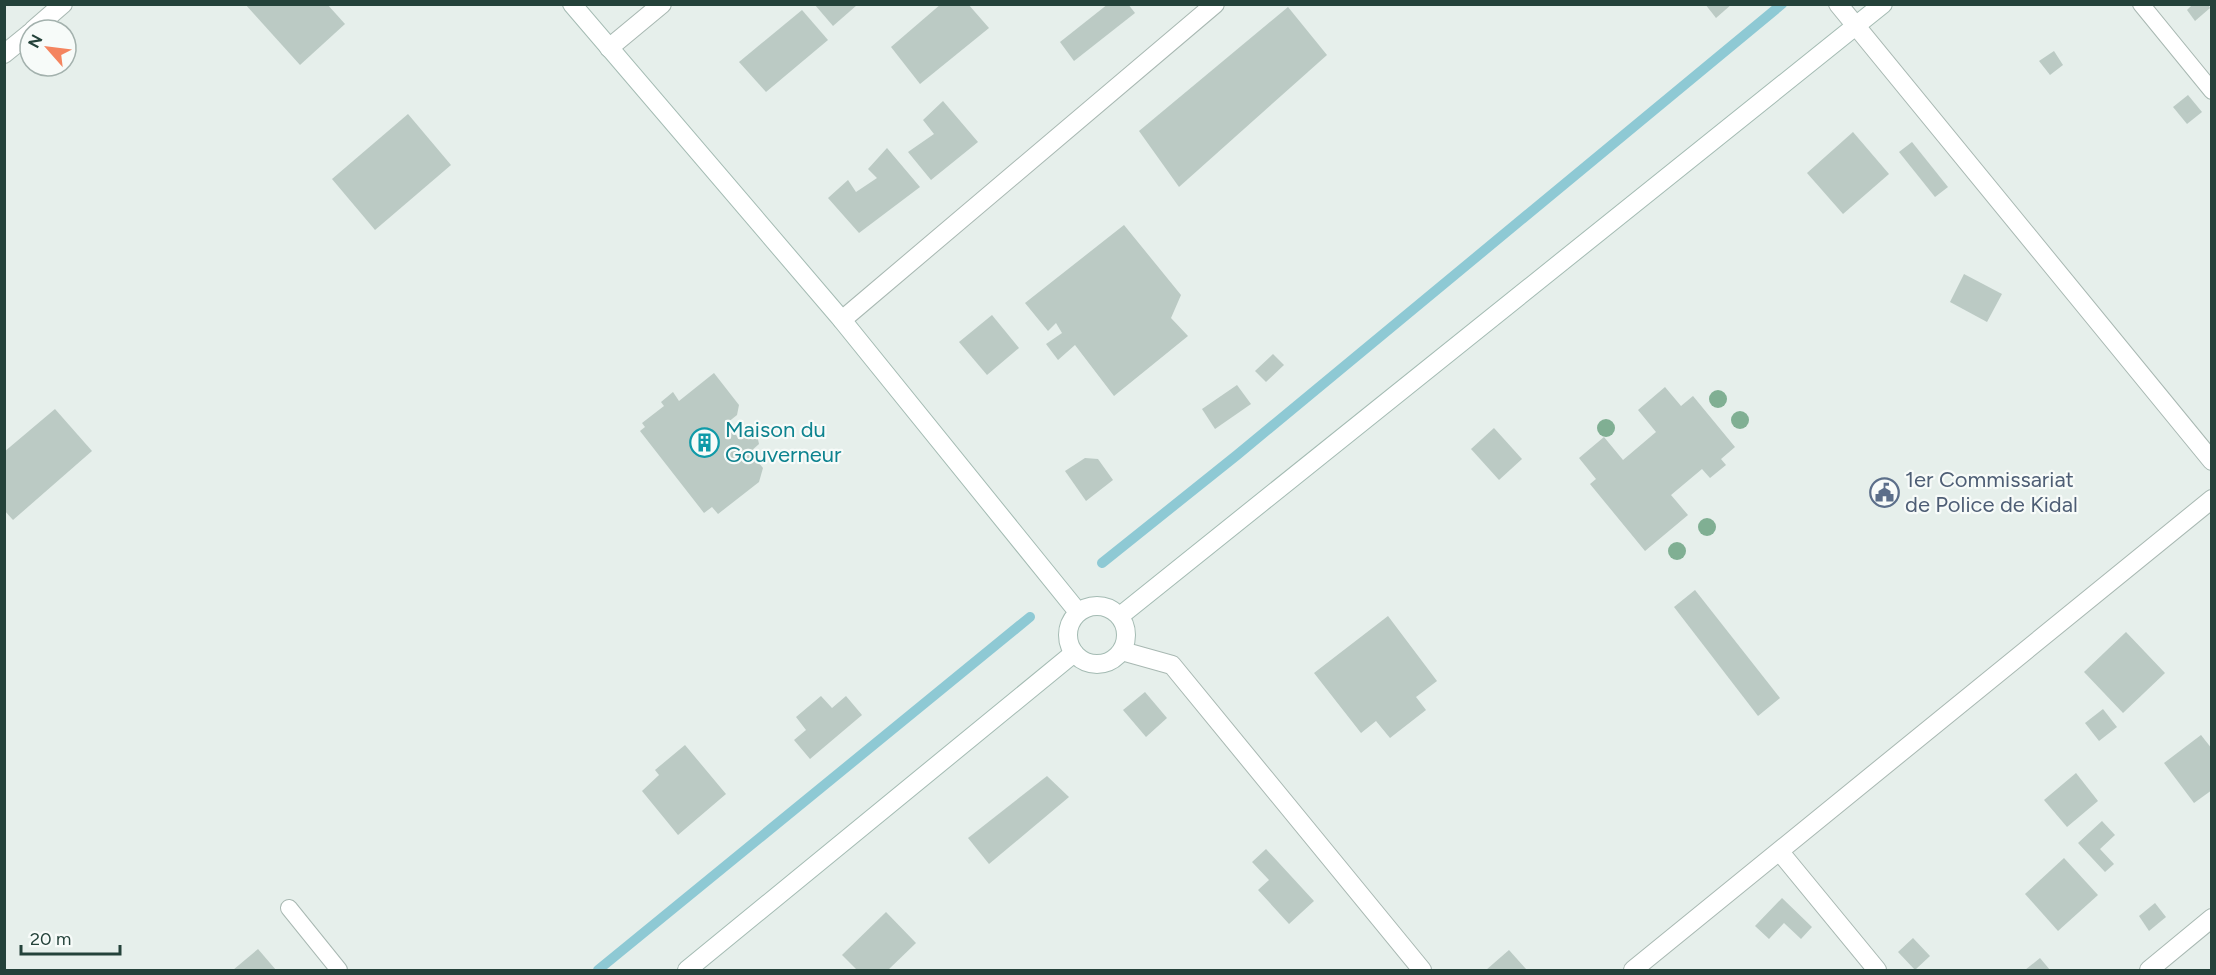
<svg xmlns="http://www.w3.org/2000/svg" width="2216" height="975" viewBox="0 0 2216 975" font-family="Figtree,sans-serif">
<rect width="100%" height="100%" fill="#e6efeb"/>
<g fill="none" stroke-linecap="round" stroke-linejoin="round">
<g stroke="#8ec9d4" stroke-width="10">
<polyline points="1102,563 1237,455 1782,4"/>
<polyline points="598,970 1030,617"/>
</g>
</g>
<g fill="#bbcac4">
<polygon points="245,4 327,4 345,24 300,65"/>
<polygon points="941,4 968,4 989,28 920,84 891,47"/>
<polygon points="1108,4 1128,4 1135,13 1074,61 1060,42"/>
<polygon points="1705,4 1732,4 1716,18"/>
<polygon points="2193,4 2208,4 2210,8 2195,21 2187,10"/>
<polygon points="815,5 857,5 833,26"/>
<polygon points="1288,7 1327,55 1179,187 1139,131"/>
<polygon points="802,10 828,40 766,92 739,62"/>
<polygon points="2054,51 2063,65 2050,75 2039,61"/>
<polygon points="2188,95 2202,112 2187,124 2173,107"/>
<polygon points="943,101 978,142 931,180 908,152 934,134 923,120"/>
<polygon points="408,114 451,165 375,230 332,179"/>
<polygon points="1853,132 1889,174 1843,214 1807,173"/>
<polygon points="1912,142 1948,187 1935,197 1899,152"/>
<polygon points="887,148 920,187 859,233 828,198 848,180 856,192 877,178 868,169"/>
<polygon points="1124,225 1181,295 1171,318 1188,336 1114,396 1075,345 1058,360 1046,344 1062,333 1056,323 1048,331 1025,303"/>
<polygon points="1964,274 2002,294 1987,322 1950,302"/>
<polygon points="992,315 1019,348 987,375 959,342"/>
<polygon points="1273,354 1284,365 1266,382 1255,371"/>
<polygon points="714,373 739,405 737,415 727,423 739,439 749,432 757,435 759,444 750,452 763,468 759,482 718,514 712,507 704,513 640,431 645,427 642,423 664,406 661,402 673,392 679,401"/>
<polygon points="1237,385 1251,404 1215,429 1202,409"/>
<polygon points="1665,387 1681,406 1693,396 1735,447 1721,459 1726,465 1710,478 1702,469 1671,495 1688,515 1645,551 1590,484 1596,479 1579,458 1604,437 1623,460 1656,432 1638,410"/>
<polygon points="55,409 92,451 13,520 4,510 4,452"/>
<polygon points="1494,428 1522,459 1499,480 1471,449"/>
<polygon points="1085,458 1098,459 1113,480 1086,501 1065,471"/>
<polygon points="1695,590 1780,698 1758,716 1674,607"/>
<polygon points="1388,616 1437,681 1416,697 1426,710 1390,738 1376,721 1361,733 1314,673"/>
<polygon points="2126,632 2165,673 2123,713 2084,672"/>
<polygon points="1145,692 1167,718 1146,737 1123,710"/>
<polygon points="821,696 832,708 846,696 862,715 810,759 794,740 806,730 796,717"/>
<polygon points="2103,709 2117,727 2099,741 2085,723"/>
<polygon points="2201,735 2212,749 2212,790 2194,803 2164,763"/>
<polygon points="685,745 726,794 678,835 642,791 659,775 655,770"/>
<polygon points="2076,773 2098,801 2067,827 2044,800"/>
<polygon points="1047,776 1069,797 989,864 968,838"/>
<polygon points="2102,821 2115,835 2100,849 2114,864 2105,872 2078,843"/>
<polygon points="1266,849 1314,901 1289,924 1258,890 1269,880 1252,862"/>
<polygon points="2064,858 2098,895 2058,931 2025,894"/>
<polygon points="1782,898 1812,927 1801,939 1784,923 1769,939 1755,926"/>
<polygon points="2155,903 2166,917 2149,931 2139,916"/>
<polygon points="886,912 916,943 888,970 857,970 842,955"/>
<polygon points="1913,938 1930,956 1915,970 1898,952"/>
<polygon points="258,949 276,970 233,970"/>
<polygon points="1509,950 1527,970 1486,970"/>
<polygon points="2040,958 2050,970 2025,970"/>
</g>
<g fill="none" stroke-linecap="round" stroke-linejoin="round">
<defs>
<g id="lane">
<polyline points="2141,4 2212,91"/>
<polyline points="289,908 339,970"/>
</g>
<g id="street">
<polyline points="1838,4 2212,461"/>
<polyline points="33,30 63,4"/>
<polyline points="609,48 662,4"/>
<polyline points="4,54 30,33"/>
<polyline points="842,320 1215,4"/>
<polyline points="1122,651 1172,665 1422,970"/>
<polyline points="1780,852 1877,970"/>
<polyline points="1633,970 2212,499"/>
<polyline points="2149,970 2212,918"/>
</g>
<g id="secondary">
<polyline points="572,4 842,320 1078,612"/>
<circle cx="1097" cy="635" r="29"/>
<polyline points="1120,616 1883,4"/>
<polyline points="687,970 1074,653"/>
</g>
</defs>
<use href="#lane" stroke="#a8b8b2" stroke-width="18"/>
<use href="#street" stroke="#a8b8b2" stroke-width="20"/>
<use href="#secondary" stroke="#a4bbb3" stroke-width="20"/>
<use href="#lane" stroke="#fff" stroke-width="16"/>
<use href="#street" stroke="#fff" stroke-width="18"/>
<use href="#secondary" stroke="#fff" stroke-width="18"/>
</g>
<g fill="#80af93">
<circle cx="1718" cy="399" r="9"/>
<circle cx="1740" cy="420" r="9"/>
<circle cx="1606" cy="428" r="9"/>
<circle cx="1707" cy="527" r="9"/>
<circle cx="1677" cy="551" r="9"/>
</g>
<defs>
<symbol id="building-ring" viewBox="-11 -11 22 22"><circle r="9.5" fill="#f7fbf9" stroke="#0f9aa8" stroke-width="1.5"/><path d="M-4-6H4V6H1V3H-1V6H-4ZM-2.5-4.3h1.7v1.8h-1.7ZM.8-4.3h1.7v1.8H.8ZM-2.5-1h1.7V.8h-1.7ZM.8-1h1.7V.8H.8Z" fill="#0f9aa8"/></symbol>
<symbol id="civic-ring" viewBox="-11 -11 22 22"><circle r="9.5" fill="#f7fbf9" stroke="#5c6f8a" stroke-width="1.5"/><path d="M-.6-6.5H3V-4.5H.6V-3L4-1V1h2V6H-6V1h2V-1L-.6-3ZM-1.2 2.5V6h2.4V2.5Z" fill="#5c6f8a"/></symbol>
</defs>
<g fill-rule="evenodd">
<use href="#building-ring" x="688" y="426" width="33" height="33"/>
<use href="#civic-ring" x="1868" y="476" width="33" height="33"/>
</g>
<g text-anchor="middle" stroke-width="4.5" stroke-linejoin="round" paint-order="stroke">
<g font-size="22" fill="#0d838f" stroke="#f7fbf9" text-anchor="start">
<text x="725" y="437">Maison du<tspan x="725" dy="25">Gouverneur</tspan></text>
</g>
<g font-size="22" fill="#4e5e75" stroke="#f7fbf9" text-anchor="start">
<text x="1905" y="487">1er Commissariat<tspan x="1905" dy="25">de Police de Kidal</tspan></text>
</g>
</g>
<rect width="2216" height="975" fill="none" stroke="#24423a" stroke-width="12"/>
<g transform="translate(48 48) rotate(298)"><circle r="28" fill="#f7fbf9" stroke="#a3b1ad" stroke-width="1.5"/>
<path d="M0-4.5L10 22L0 15L-10 22Z" fill="#f4845f"/>
<text y="-9" font-size="16" font-weight="bold" text-anchor="middle" fill="#24423a">N</text>
</g>
<path d="M21 945v9h99v-9" fill="none" stroke="#24423a" stroke-width="3"/>
<text x="30" y="945" font-size="18" fill="#24423a" stroke="#f7fbf9" stroke-width="4.5" paint-order="stroke">20 m</text>
</svg>
